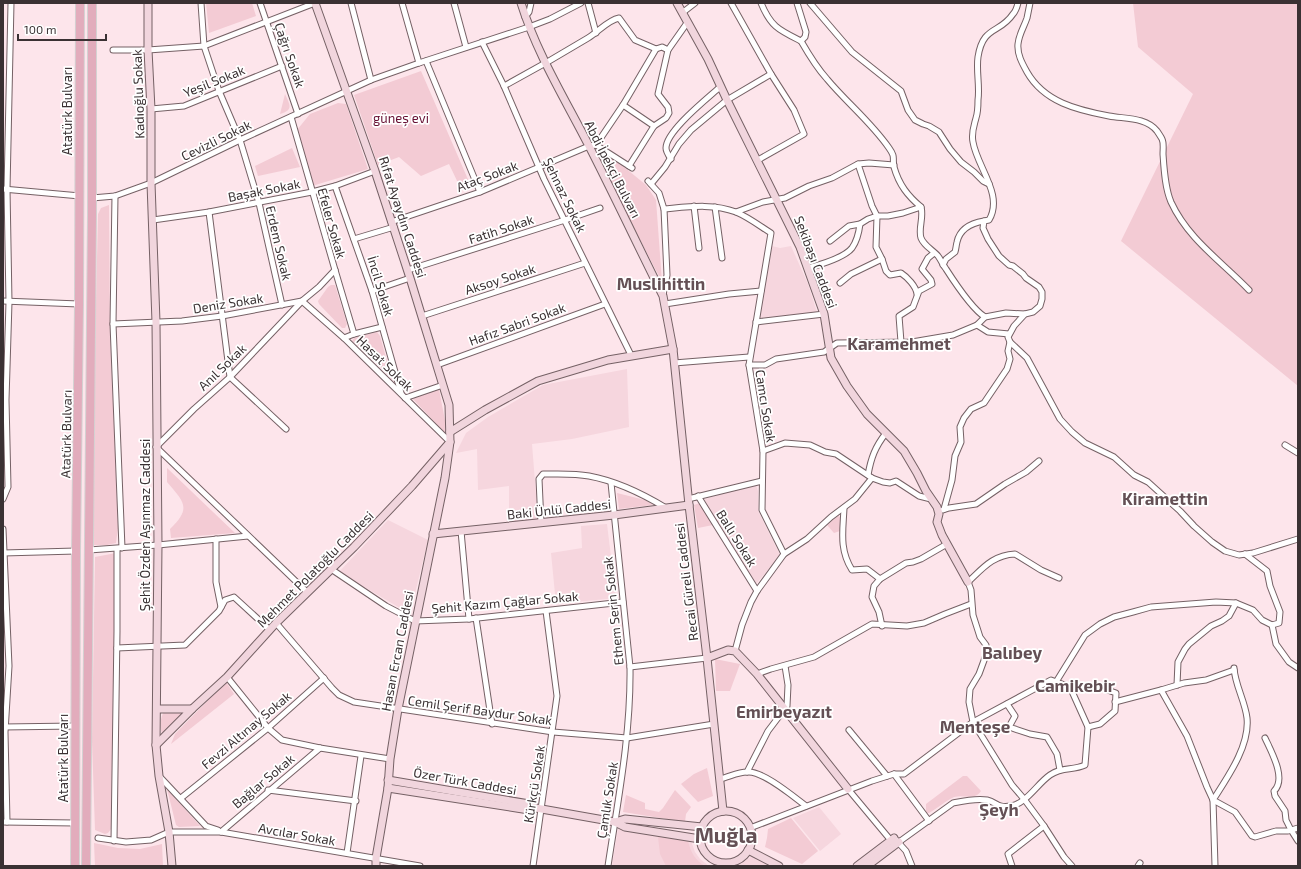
<svg xmlns="http://www.w3.org/2000/svg" width="1301" height="869" viewBox="0 0 1301 869" font-family="'Exo 2',sans-serif">
<rect width="100%" height="100%" fill="#fde5eb"/>
<g fill="#f6d6de">
<polygon points="772,246 780,248 791,246 808,284 817,312 759,318"/>
<polygon points="627,369 629,427 572,439 532,444 538,519 509,522 509,486 478,490 477,449 456,453 466,433 488,417 543,385"/>
<polygon points="756,485 758,491 758,511 780,555 757,583 753,582 704,499"/>
<polygon points="388,520 428,540 410,614 339,572"/>
<polygon points="607,524 616,598 556,604 551,553 582,548 581,526"/>
<polygon points="819,807 841,834 820,851 793,818"/>
<polygon points="618,829 691,841 695,852 700,859 709,866 612,866"/>
<polygon points="752,856 770,866 737,866"/>
</g>
<g fill="#f3cbd4">
<polygon points="206,3 252,3 256,16 209,33"/>
<polygon points="1133,3 1298,3 1298,386 1121,241 1193,94 1138,47"/>
<polygon points="421,71 470,184 460,187 449,164 421,176 399,157 378,165 354,95"/>
<path d="M285,94C290,105 294,110 280,114Z"/>
<polygon points="338,103 346,104 368,169 312,186 297,130 310,114"/>
<polygon points="292,148 300,167 258,176 255,166"/>
<polygon points="602,152 618,162 646,185 656,200 662,282 595,154"/>
<polygon points="109,205 110,328 118,528 116,543 107,545 94,545 94,394 98,214 101,208"/>
<polygon points="331,285 335,285 347,324 345,328 342,328 319,304 318,301 328,287"/>
<polygon points="377,332 380,336 392,379 364,350 352,341 354,338"/>
<polygon points="439,389 446,426 445,433 412,398"/>
<path d="M167,468L235,533L171,538L170,529C192,508 184,502 167,482Z"/>
<polygon points="617,493 645,500 653,505 619,509"/>
<polygon points="700,503 713,525 698,528 694,505"/>
<polygon points="838,515 840,517 840,531 834,533 827,525"/>
<polygon points="116,553 113,682 111,829 108,833 105,834 95,830 92,741 95,557"/>
<polygon points="715,659 740,664 730,691 716,691"/>
<polygon points="226,682 234,694 171,744 175,734"/>
<path d="M164,712H180L183,713L165,734L163,735C159,730 160,717 164,712Z"/>
<polygon points="707,768 713,796 698,802 681,784 694,774"/>
<path d="M963,776H967L981,791C975,801 964,794 954,797C947,800 936,809 929,813H926V804Z"/>
<polygon points="167,789 200,826 179,827 176,825"/>
<polygon points="675,790 691,807 686,814 685,822 623,812 626,795 645,803 645,809 659,812 663,808"/>
<polygon points="791,818 818,851 802,864 765,847 767,838 768,829"/>
<path d="M658,837L688,841C691,853 695,860 705,866H666L660,854Z"/>
<polygon points="94,843 118,848 140,849 162,844 163,866 95,866"/>
</g>
<g fill="none" stroke-linecap="round" stroke-linejoin="round">
<defs>
<g id="street">
<polyline points="201,3 204,46 219,91 240,140 259,203 282,305"/>
<polyline points="260,3 298,114"/>
<polyline points="351,3 371,80"/>
<polyline points="402,3 419,63"/>
<polyline points="454,3 466,47"/>
<polyline points="588,3 596,33"/>
<polyline points="731,3 771,74 794,110 804,134 758,160"/>
<path d="M761,3C771,27 779,30 801,41L805,37L806,32L797,3"/>
<polyline points="810,3 852,52 901,91 908,110 915,120 923,124 929,126 939,132 950,149 961,162 974,172 983,181 989,184"/>
<path d="M1018,3C1017,7 1016,11 1013,14C1000,34 983,25 978,57C976,71 980,86 978,100C978,106 978,112 976,118C974,126 971,133 973,142C977,167 1004,195 989,220L984,221L983,228L988,239L999,256L1009,265L1013,266L1023,274L1026,278L1039,287L1042,292V299L1040,306L1033,312L1025,314L1014,326L1008,337L1010,342L1027,358L1060,419L1072,432L1085,443L1114,457L1134,475L1148,482L1180,511L1194,526L1212,542L1225,551L1239,555L1253,553L1298,539"/>
<path d="M1030,3C1029,8 1028,13 1027,18C1024,27 1019,34 1018,44C1017,54 1022,63 1027,72C1044,102 1077,110 1109,116C1125,119 1146,117 1157,131C1159,134 1161,137 1162,139C1164,143 1163,149 1163,154C1164,169 1165,188 1171,202C1188,239 1221,261 1249,290"/>
<polyline points="682,13 695,3"/>
<polyline points="525,17 529,12 531,3"/>
<path d="M801,41C809,55 817,68 827,79C847,103 871,122 889,148C896,158 892,157 894,167C899,185 908,196 921,207C924,218 918,228 921,238C924,246 933,250 938,256C941,260 943,265 946,269C955,283 972,309 985,317"/>
<polyline points="482,42 504,86 544,179 631,355"/>
<polyline points="113,50 148,50 204,46 315,3"/>
<polyline points="426,61 480,192"/>
<path d="M504,86C532,71 560,55 588,38C598,32 608,20 619,18L635,40L656,49L662,47L668,50"/>
<polyline points="623,105 654,126"/>
<polyline points="151,109 184,106 282,66"/>
<polyline points="291,117 335,270 354,334"/>
<polyline points="596,145 632,168"/>
<path d="M671,159C669,156 666,152 666,148C666,131 708,98 720,87"/>
<path d="M858,164L872,206L877,216L876,247L882,259L886,271L890,275L901,273C907,277 916,286 917,294"/>
<polyline points="629,166 654,126 666,118 669,113 668,107 658,94 668,50 687,23"/>
<polyline points="648,181 659,193 664,209 667,275 663,295"/>
<polyline points="651,184 665,167 679,144 691,130 727,100 771,74"/>
<polyline points="335,186 372,291 401,393"/>
<polyline points="3,189 80,196"/>
<polyline points="115,196 113,324 122,548"/>
<polyline points="92,198 115,196 151,183 240,140 371,80 419,63 529,27 550,19 581,3"/>
<polyline points="694,206 699,248"/>
<polyline points="715,207 722,258"/>
<path d="M664,209C687,207 713,203 736,212C748,217 760,226 771,233L749,365L763,451L762,510L784,554"/>
<polyline points="209,212 230,377 286,429"/>
<polyline points="736,212 763,202 785,198 809,186 832,178 858,164 869,163 894,165"/>
<polyline points="153,220 209,212 312,192 335,186 375,171"/>
<polyline points="391,222 480,192 589,146 596,145 623,105 656,49"/>
<polyline points="354,239 394,227"/>
<polyline points="830,241 849,226 860,224 868,219 877,216 888,216 903,213 921,207"/>
<path d="M943,265L946,259L955,252C956,249 956,246 957,242C960,228 972,223 984,221"/>
<path d="M808,268C819,265 845,257 852,248C857,241 859,232 860,224"/>
<polyline points="408,270 565,220 600,208"/>
<polyline points="840,283 851,274 882,259"/>
<polyline points="372,291 410,278"/>
<polyline points="3,301 79,304"/>
<polyline points="665,304 729,294 761,291"/>
<polyline points="422,316 585,263"/>
<polyline points="756,322 824,314"/>
<polyline points="113,324 182,321 222,316 302,301 319,287 335,270"/>
<polyline points="977,325 985,317 1006,313 1025,314"/>
<polyline points="344,338 354,334 382,327"/>
<polyline points="901,342 899,316 913,307 919,291 932,284 931,280 922,269 928,258 934,253"/>
<polyline points="674,363 749,357"/>
<polyline points="437,365 605,304"/>
<polyline points="749,365 765,365 776,359 824,352 837,343 912,342 953,335 977,325 988,332 1009,334"/>
<polyline points="405,398 443,385"/>
<polyline points="1285,445 1298,453"/>
<polyline points="763,451 785,443 810,445 825,452 836,454 872,478 883,482 890,483 896,481 919,496 931,499"/>
<path d="M868,475C871,458 875,447 886,433"/>
<polyline points="698,496 757,591"/>
<polyline points="3,499 8,487 6,400 9,302 7,189 11,3"/>
<polyline points="688,499 762,481"/>
<path d="M844,508C843,531 839,549 852,570L867,569L880,579"/>
<polyline points="944,509 952,480 955,456 961,442 960,427 964,418 971,409 984,403 1007,369 1010,359 1008,351 1010,342"/>
<polyline points="943,510 949,508 976,504 1005,484 1026,472 1039,461"/>
<path d="M541,523L539,479L543,474C558,474 574,473 589,476C616,481 643,494 666,508"/>
<polyline points="3,529 9,666 5,732 7,822"/>
<polyline points="461,531 469,619"/>
<polyline points="216,539 216,582 221,607"/>
<polyline points="89,550 158,545 248,536"/>
<polyline points="3,553 76,551"/>
<polyline points="331,569 386,606 415,621 469,619 623,602"/>
<path d="M1059,578L1041,570L1015,554C993,555 983,568 968,582L971,590L973,615L980,637L986,645V655L979,674L970,689L969,702L973,722L1012,785L1024,799L1044,826L1064,857L1072,866"/>
<polyline points="307,592 156,447 194,409 230,377 302,301 344,338 450,442"/>
<polyline points="476,618 492,724"/>
<polyline points="276,623 332,688 339,695 354,702 553,732 627,738 714,724"/>
<polyline points="1272,625 1276,644 1289,662 1298,668"/>
<polyline points="882,626 879,612 872,597 874,586 880,579 906,563 913,562 921,559 947,544"/>
<polyline points="117,648 185,645 219,611 225,600 234,597 270,630"/>
<polyline points="735,651 742,625 751,602 757,591 784,554 807,539 831,517 855,499 872,478"/>
<polyline points="630,667 707,658"/>
<path d="M1234,668C1235,685 1245,701 1247,718C1250,746 1227,778 1213,800L1235,812L1252,836L1255,837L1276,831H1288L1298,828"/>
<polyline points="757,674 771,669 814,657 872,624 907,626 924,623 945,614 971,604"/>
<polyline points="227,677 268,728 282,740 320,748 390,759"/>
<polyline points="1056,682 1085,635 1100,624 1114,617 1133,612 1151,607 1216,602 1236,603 1253,610 1262,620 1272,625 1279,623 1280,612 1270,586 1267,571 1245,554"/>
<polyline points="1177,685 1178,662 1185,649 1189,644 1211,626 1222,621 1229,616 1236,603"/>
<polyline points="1070,687 1099,687 1116,693 1115,711 1100,724 1088,727"/>
<polyline points="1161,690 1187,736 1207,787 1213,800 1215,866"/>
<polyline points="1115,702 1161,690 1184,683 1206,680 1234,670"/>
<polyline points="1007,704 1015,716 1009,727 1030,734 1047,737 1057,754 1060,770"/>
<polyline points="3,727 76,726"/>
<polyline points="849,730 887,776"/>
<path d="M1265,738C1271,751 1287,779 1274,791L1275,796L1285,811L1286,820L1291,830L1298,841"/>
<polyline points="747,772 768,731 787,706 788,685 785,666"/>
<polyline points="894,774 929,821"/>
<polyline points="159,776 206,826 218,830"/>
<path d="M720,779C729,777 738,772 747,772C762,770 794,797 806,806"/>
<polyline points="848,789 893,843"/>
<polyline points="268,790 356,801"/>
<polyline points="181,798 268,728 324,678"/>
<polyline points="3,822 75,823"/>
<path d="M750,828L872,781L894,774H904L973,722L1051,680L1070,687L1088,727L1085,765C1072,771 1063,766 1050,775C1037,784 1027,803 1011,806C997,808 998,803 987,800C976,798 963,801 953,803L899,842"/>
<polyline points="221,832 320,748"/>
<polyline points="98,838 126,842 151,840 169,832 221,832 420,866"/>
<polyline points="896,840 906,851 912,866"/>
<polyline points="114,841 117,631 117,549"/>
<polyline points="347,853 361,756"/>
<polyline points="533,866 557,696 546,611"/>
<path d="M608,866C618,800 631,734 630,667L611,483"/>
<polyline points="1012,866 1008,854 1044,826"/>
<polyline points="1138,866 1140,863"/>
</g>
<g id="secondary">
<polyline points="148,3 148,50 151,109 151,183 156,322 158,545 156,745 159,776 169,832 172,866"/>
<polyline points="315,3 375,171 410,278 449,405 450,442 445,478 398,709 390,759 388,788 376,858 376,866"/>
<path d="M521,3C537,54 565,99 589,146C614,195 638,246 663,296L673,349L689,505L707,658L723,811"/>
<polyline points="677,3 708,59 727,100 800,247 824,314 831,358 847,386 867,414 904,451 917,473 926,491 937,507 939,514 937,522 942,535 968,582"/>
<polyline points="450,432 485,410 538,381 608,360 673,349"/>
<polyline points="433,534 614,515 689,505"/>
<polyline points="707,658 728,650 735,651 757,674 848,789"/>
<polyline points="192,709 227,677 276,623 354,547 412,486 450,442"/>
<polyline points="156,745 192,709 157,709"/>
<polyline points="388,780 529,804 536,808 615,822 625,827 700,839"/>
<polyline points="388,788 529,810 536,808"/>
<circle cx="726" cy="837" r="26"/>
<polyline points="615,822 625,819 702,827"/>
<polyline points="748,850 779,866"/>
<polyline points="857,866 894,838"/>
<polyline points="867,866 899,842"/>
</g>
<g id="primary">
<polyline points="75,866 76,551 79,304 80,3"/>
<polyline points="86,866 92,215 92,3"/>
</g>
</defs>
<use href="#street" stroke="#756165" stroke-width="7"/>
<use href="#secondary" stroke="#756165" stroke-width="9"/>
<use href="#primary" stroke="#d4d2d2" stroke-width="10"/>
<use href="#street" stroke="#fff" stroke-width="5"/>
<use href="#secondary" stroke="#f1d5dd" stroke-width="7"/>
<use href="#primary" stroke="#e2acbc" stroke-width="8"/>
</g>
<g text-anchor="middle" stroke-width="3.5" stroke-linejoin="round" paint-order="stroke">
<g font-size="13" fill="#3a3133" stroke="#fff">
<text transform="translate(290 55) rotate(71)" y="5">Çağrı Sokak</text>
<text transform="translate(214 81) rotate(-22)" y="5">Yeşil Sokak</text>
<text transform="translate(138 94) rotate(-92)" y="5">Kadıoğlu Sokak</text>
<text transform="translate(67 111) rotate(-90)" y="5">Atatürk Bulvarı</text>
<text transform="translate(216 140) rotate(-26)" y="5">Cevizli Sokak</text>
<text transform="translate(613 169) rotate(63)" y="5">Abdi İpekçi Bulvarı</text>
<text transform="translate(487 176) rotate(-21)" y="5">Ataç Sokak</text>
<text transform="translate(264 190) rotate(-11)" y="5">Başak Sokak</text>
<text transform="translate(565 195) rotate(64)" y="5">Şehnaz Sokak</text>
<text transform="translate(403 217) rotate(72)" y="5">Rıfat Ayaydın Caddesi</text>
<text transform="translate(332 223) rotate(74)" y="5">Efeler Sokak</text>
<text transform="translate(501 229) rotate(-18)" y="5">Fatih Sokak</text>
<text transform="translate(279 243) rotate(77)" y="5">Erdem Sokak</text>
<text transform="translate(816 262) rotate(69)" y="5">Sekibaşı Caddesi</text>
<text transform="translate(500 279) rotate(-18)" y="5">Aksoy Sokak</text>
<text transform="translate(381 286) rotate(73)" y="5">İncil Sokak</text>
<text transform="translate(228 303) rotate(-9)" y="5">Deniz Sokak</text>
<text transform="translate(517 324) rotate(-20)" y="5">Hafız Sabri Sokak</text>
<text transform="translate(385 363) rotate(44)" y="5">Hasat Sokak</text>
<text transform="translate(222 367) rotate(-44)" y="5">Anıl Sokak</text>
<text transform="translate(766 406) rotate(81)" y="5">Camcı Sokak</text>
<text transform="translate(66 434) rotate(-89)" y="5">Atatürk Bulvarı</text>
<text transform="translate(559 509) rotate(-6)" y="5">Baki Ünlü Caddesi</text>
<text transform="translate(145 525) rotate(-90)" y="5">Şehit Özden Aşınmaz Caddesi</text>
<text transform="translate(737 538) rotate(58)" y="5">Ballı Sokak</text>
<text transform="translate(315 569) rotate(-45)" y="5">Mehmet Polatoğlu Caddesi</text>
<text transform="translate(686 582) rotate(-97)" y="5">Recai Güreli Caddesi</text>
<text transform="translate(505 602) rotate(-5)" y="5">Şehit Kazım Çağlar Sokak</text>
<text transform="translate(613 611) rotate(-96)" y="5">Ethem Serin Sokak</text>
<text transform="translate(397 651) rotate(-79)" y="5">Hasan Ercan Caddesi</text>
<text transform="translate(480 710) rotate(8)" y="5">Cemil Şerif Baydur Sokak</text>
<text transform="translate(246 730) rotate(-40)" y="5">Fevzi Altınay Sokak</text>
<text transform="translate(63 758) rotate(-90)" y="5">Atatürk Bulvarı</text>
<text transform="translate(263 781) rotate(-40)" y="5">Bağlar Sokak</text>
<text transform="translate(465 781) rotate(10)" y="5">Özer Türk Caddesi</text>
<text transform="translate(534 784) rotate(-81)" y="5">Kürkçü Sokak</text>
<text transform="translate(607 800) rotate(-81)" y="5">Çamlık Sokak</text>
<text transform="translate(297 834) rotate(10)" y="5">Avcılar Sokak</text>
</g>
<g font-size="13" fill="#650e32" stroke="#fff">
<text x="401" y="123">güneş evi</text>
</g>
<g font-size="17" font-weight="bold" fill="#645055" stroke="#fff">
<text x="661" y="290">Muslihittin</text>
<text x="899" y="350">Karamehmet</text>
<text x="1165" y="505">Kiramettin</text>
<text x="1012" y="659">Balıbey</text>
<text x="1075" y="692">Camikebir</text>
<text x="784" y="718">Emirbeyazıt</text>
<text x="975" y="733">Menteşe</text>
<text x="999" y="816">Şeyh</text>
</g>
<g font-size="21" font-weight="bold" fill="#645055" stroke="#fff">
<text x="726" y="843">Muğla</text>
</g>
</g>
<rect width="1301" height="869" fill="none" stroke="#3a3133" stroke-width="8"/>
<path d="M18 34v6h88v-6" fill="none" stroke="#3a3133" stroke-width="2"/>
<text x="24" y="34" font-size="12" fill="#3a3133" stroke="#ffffff" stroke-width="3" paint-order="stroke">100 m</text>
</svg>
